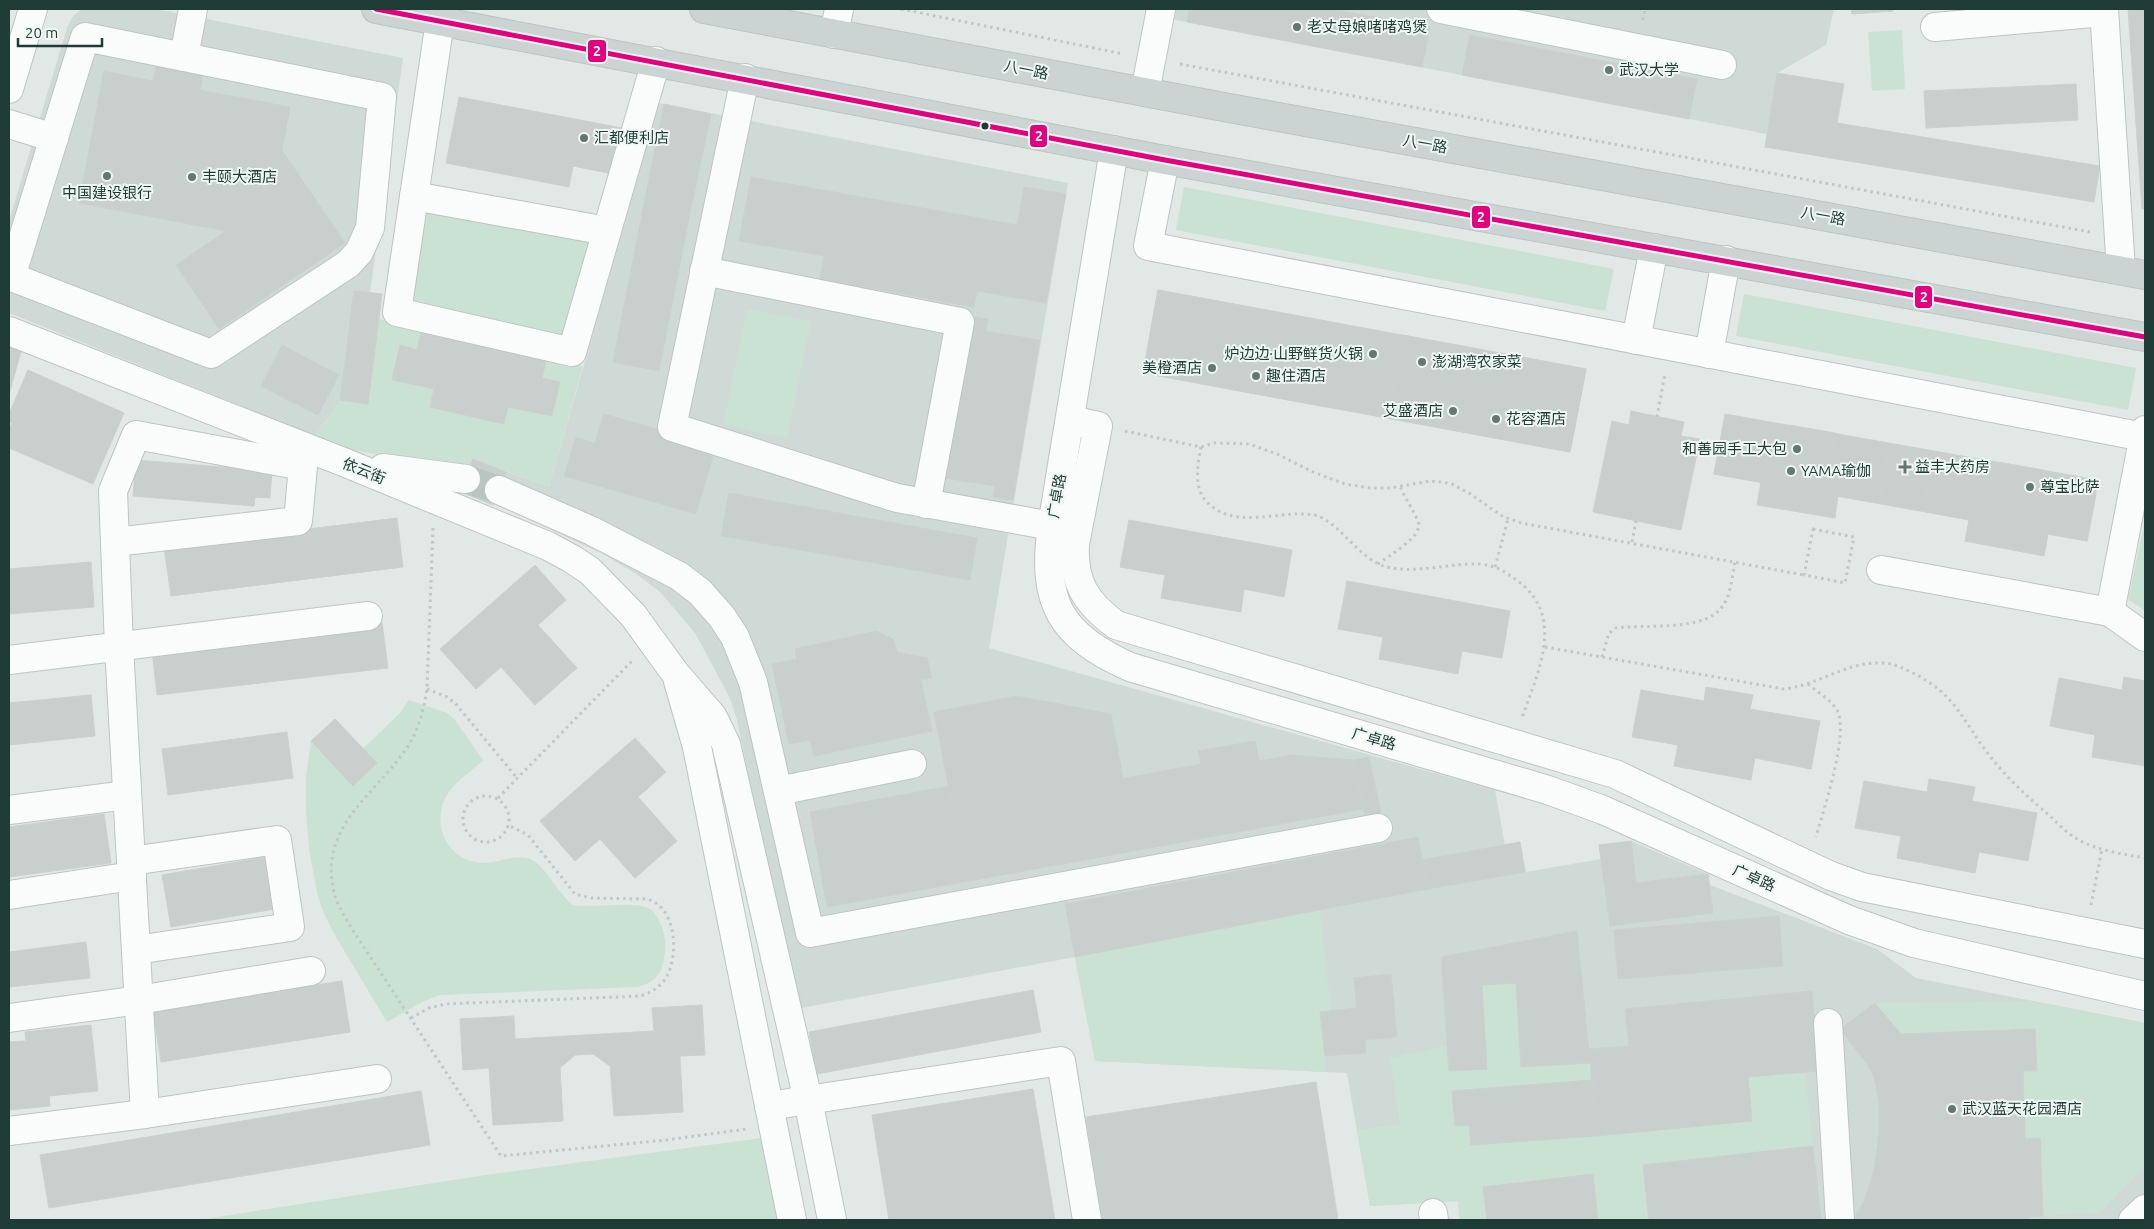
<svg xmlns="http://www.w3.org/2000/svg" width="2154" height="1229" viewBox="0 0 2154 1229" font-family="Ubuntu,'Noto Sans SC',sans-serif">
<rect width="100%" height="100%" fill="#e1e8e5"/>
<g fill="#cfdad6">
<polygon points="82,9 156,9 403,58 370,293 354,291 340,400 315,436 9,313 9,221 67,28 73,16"/>
<polygon points="1146,9 1834,9 1826,45 1777,73 1767,134 1145,14"/>
<polygon points="659,103 1068,183 989,648 1495,790 1505,845 1520,842 1526,872 1601,859 1599,845 1631,841 1708,874 1710,885 1877,949 1916,978 2145,1023 2145,1220 1460,1220 1458,1201 1370,1206 1347,1073 1095,1061 1075,957 796,1009 737,720 730,698 695,633 660,592 638,575 603,554 511,511 461,492 473,459 549,487"/>
</g>
<g fill="#c9e2d3">
<polygon points="1902,30 1905,89 1872,91 1868,32"/>
<polygon points="1184,187 1614,269 1605,311 1176,230"/>
<polygon points="426,206 596,237 565,339 411,304"/>
<polygon points="1744,294 2136,368 2128,410 1736,336"/>
<polygon points="747,309 811,322 787,438 723,425"/>
<polygon points="379,319 422,328 417,350 400,346 392,380 434,389 431,407 504,424 508,407 552,416 560,382 542,378 547,356 583,366 549,487 474,459 469,471 347,449 315,436 340,400 368,403"/>
<polygon points="2145,521 2145,611 2128,599"/>
<path d="M409,700L447,713L455,720L483,760C473,770 460,778 451,789C428,818 444,861 482,863C498,863 517,853 532,860C545,866 559,895 573,905C592,909 635,900 650,909C656,913 658,919 661,925C666,936 666,948 664,959C662,975 652,984 637,987L440,995L422,1002L387,1022L336,937L324,914L317,892L309,849L306,811V777L311,741L353,786L377,763L363,749L400,713Z"/>
<polygon points="1320,910 1331,1011 1320,1012 1326,1072 1095,1061 1075,957"/>
<polygon points="1516,983 1521,1066 1590,1063 1592,1080 1452,1091 1455,1126 1469,1125 1471,1145 1752,1121 1748,1077 1805,1072 1813,1146 1643,1165 1649,1220 1598,1220 1592,1174 1483,1187 1487,1220 1460,1220 1458,1201 1370,1206 1357,1130 1400,1124 1390,1058 1447,1046 1449,1071 1487,1069 1482,985"/>
<polygon points="2032,1001 2145,1023 2145,1166 2099,1213 2043,1216 2040,1139 2025,1139 2023,1071 2037,1071 2035,1029 1901,1034 1875,1003"/>
<polygon points="762,1138 779,1220 199,1220 479,1176"/>
</g>
<g fill="#c9cfcd" stroke="#cad1ce">
<polygon points="1189,9 1331,9 1430,27 1422,67 1187,22"/>
<polygon points="1851,9 1892,9 1893,11 1852,14"/>
<polygon points="2128,9 2145,9 2145,209 2142,209"/>
<polygon points="1470,35 1697,79 1689,119 1462,75"/>
<polygon points="158,58 204,67 200,90 290,107 282,150 345,243 219,329 176,265 226,231 79,203 104,71 153,81"/>
<polygon points="1777,73 1844,84 1837,123 2100,166 2094,202 1765,147"/>
<polygon points="2076,84 2078,120 1926,128 1924,91"/>
<polygon points="459,97 622,128 613,174 573,166 569,187 446,163"/>
<polygon points="664,104 711,114 691,208 645,199"/>
<polygon points="751,177 1017,225 1024,187 1066,194 1046,303 977,291 974,307 820,279 824,256 739,241"/>
<polygon points="645,199 691,208 659,371 613,362"/>
<polygon points="1158,290 1341,324 1326,407 1143,373"/>
<polygon points="1158,290 1586,369 1570,452 1143,373"/>
<polygon points="354,291 382,294 368,404 340,400"/>
<polygon points="966,316 988,319 986,331 1040,340 1013,500 993,497 995,486 946,478 963,379"/>
<polygon points="422,328 547,356 542,378 560,382 552,416 508,407 504,424 430,407 434,389 392,380 400,345 417,350"/>
<polygon points="1403,335 1586,369 1570,452 1387,418"/>
<polygon points="282,345 339,375 318,415 261,386"/>
<polygon points="9,347 21,351 9,395"/>
<polygon points="28,370 124,413 93,484 9,448 9,430 12,423 9,421 9,414"/>
<polygon points="1631,411 1684,422 1681,436 1700,439 1681,530 1593,512 1612,421 1629,425"/>
<polygon points="604,414 716,446 696,514 564,476 576,437 595,443"/>
<polygon points="1725,414 2098,480 2087,541 1714,474"/>
<polygon points="1789,425 1835,433 1832,447 1887,457 1879,503 1838,496 1835,518 1757,505 1761,482 1714,474 1723,427 1786,438"/>
<polygon points="473,459 506,472 493,505 461,492"/>
<polygon points="136,460 272,471 270,498 255,497 254,506 133,496"/>
<polygon points="1998,462 2043,470 2041,484 2096,494 2087,541 2048,534 2044,556 1965,541 1969,520 1923,511 1932,464 1995,476"/>
<polygon points="729,493 977,538 970,580 721,536"/>
<polygon points="397,518 403,567 171,596 164,547"/>
<polygon points="1129,520 1292,550 1284,597 1244,589 1241,612 1161,598 1165,575 1120,567"/>
<polygon points="91,562 94,607 9,614 9,569"/>
<polygon points="535,565 566,600 538,625 577,668 535,705 501,667 476,689 440,649"/>
<polygon points="1347,581 1510,611 1502,658 1462,651 1458,674 1379,659 1383,637 1338,629"/>
<polygon points="382,623 388,668 157,695 152,650"/>
<polygon points="876,631 893,639 897,652 927,658 932,678 921,680 932,731 814,756 810,740 789,744 772,664 797,659 795,649"/>
<polygon points="2124,677 2145,681 2145,766 2092,757 2095,735 2050,726 2059,678 2122,690"/>
<polygon points="1706,687 1753,695 1750,709 1820,721 1811,769 1755,758 1751,780 1674,766 1678,745 1632,737 1641,690 1704,701"/>
<polygon points="91,695 95,736 9,745 9,703"/>
<polygon points="1017,696 1111,714 1123,778 953,810 934,712"/>
<polygon points="335,719 377,763 353,786 311,741"/>
<polygon points="287,732 293,778 168,795 162,749"/>
<polygon points="635,738 666,772 638,797 677,841 635,878 600,839 575,861 540,821"/>
<polygon points="1255,741 1259,761 1291,755 1353,760 1363,809 827,907 810,812 949,786 953,810 1201,764 1198,751"/>
<polygon points="1369,757 1381,813 1365,817 1353,760"/>
<polygon points="1929,779 1975,787 1972,801 2037,813 2028,861 1979,852 1975,873 1897,858 1901,836 1855,828 1864,781 1927,792"/>
<polygon points="104,814 111,863 9,877 9,827"/>
<polygon points="1418,837 1428,889 1075,957 1065,904"/>
<polygon points="1631,841 1636,883 1708,874 1713,913 1610,926 1599,845"/>
<polygon points="1520,842 1525,872 1428,889 1422,860"/>
<polygon points="266,857 275,909 171,927 162,875"/>
<polygon points="1779,916 1783,966 1618,979 1614,930"/>
<polygon points="1577,931 1590,1063 1521,1067 1516,983 1482,985 1487,1069 1449,1071 1441,957"/>
<polygon points="86,942 90,978 9,987 9,952"/>
<polygon points="1391,974 1397,1037 1365,1040 1366,1053 1325,1056 1320,1012 1357,1008 1354,978"/>
<polygon points="342,981 350,1032 161,1062 153,1011"/>
<polygon points="1033,990 1041,1032 817,1074 809,1032"/>
<polygon points="1812,991 1819,1071 1748,1077 1752,1121 1597,1136 1589,1049 1629,1046 1625,1009"/>
<polygon points="1875,1003 1901,1034 2035,1029 2037,1071 2023,1071 2025,1139 2040,1138 2043,1216 2031,1217 2027,1220 1852,1220 1863,1204 1874,1172 1879,1134 1879,1101 1874,1077 1867,1064 1840,1029"/>
<polygon points="702,1005 705,1055 680,1056 683,1112 614,1116 610,1066 593,1054 575,1055 560,1068 563,1121 493,1125 489,1068 463,1070 460,1019 514,1016 515,1039 654,1031 652,1008"/>
<polygon points="91,1025 98,1091 49,1096 50,1106 9,1110 9,1042 26,1041 25,1032"/>
<polygon points="1592,1080 1597,1136 1471,1145 1469,1125 1455,1126 1452,1091"/>
<polygon points="1316,1082 1338,1220 1102,1220 1086,1117"/>
<polygon points="1033,1089 1055,1220 889,1220 872,1115"/>
<polygon points="421,1091 430,1145 49,1208 40,1155"/>
<polygon points="1813,1146 1821,1220 1649,1220 1643,1165"/>
<polygon points="1593,1174 1598,1220 1487,1220 1483,1187"/>
</g>
<g fill="none" stroke-linecap="round" stroke-linejoin="round">
<polyline stroke="#bac5c2" stroke-width="28" stroke-dasharray="28 14" stroke-linecap="butt" points="466,479 499,490"/>
<defs>
<g id="minor">
<polyline points="1441,9 1722,65"/>
<polyline points="2104,9 2121,270"/>
<polyline points="440,21 397,312 572,352 656,61"/>
<polyline points="1935,27 2104,12"/>
<polyline points="834,34 839,9"/>
<polyline points="184,57 193,9"/>
<polyline points="745,78 672,427 897,498 1052,526"/>
<polyline points="9,89 33,9"/>
<polyline points="1145,92 1161,9"/>
<polyline points="9,124 54,138"/>
<path d="M1114,150L1052,526C1041,602 1060,636 1130,667L1548,790L1603,810L1849,920L1914,943L2145,996"/>
<polyline points="1165,160 1148,246 2144,437"/>
<polyline points="414,196 607,231"/>
<polyline points="704,271 960,322 926,504"/>
<polyline points="9,276 211,354 348,264 359,252 370,228 382,97 85,37 11,277"/>
<polyline points="9,331 346,463 548,546 572,559 590,571 633,615 675,673 713,717 726,744 808,1100 832,1220"/>
<polyline points="1636,340 1654,248"/>
<polyline points="1709,354 1726,260"/>
<path d="M1070,420L1098,426L1075,544C1073,582 1085,602 1116,625L1615,774L1831,876L1862,887L2145,944"/>
<polyline points="2145,430 2110,612 2145,637"/>
<polyline points="383,468 466,479"/>
<polyline points="499,490 592,531 679,576 700,592 722,617 735,637 753,682 810,933 1378,828"/>
<polyline points="115,542 298,521 303,466 136,435 113,491 119,646 145,1114"/>
<polyline points="1881,570 2110,612"/>
<polyline points="9,660 368,616"/>
<polyline points="678,681 697,747 792,1220"/>
<polyline points="778,791 912,764"/>
<polyline points="9,810 127,795"/>
<polyline points="131,861 277,840 290,927 136,950"/>
<polyline points="9,895 132,876"/>
<polyline points="9,1018 139,1000 311,971"/>
<polyline points="1828,1023 1840,1220"/>
<polyline points="769,1106 1061,1061 1087,1220"/>
<polyline points="9,1131 145,1114 377,1079"/>
<polyline points="1433,1213 1434,1220"/>
<polyline points="2133,1220 2145,1209"/>
</g>
<g id="major">
<polyline points="376,9 1165,160 2145,337"/>
<polyline points="704,9 1229,108 2145,275"/>
</g>
</defs>
<use href="#minor" stroke="#bec5c2" stroke-width="30"/>
<use href="#major" stroke="#bbc5c2" stroke-width="30"/>
<g stroke="#bfc8c6" stroke-width="3" stroke-dasharray="2.5 4" stroke-linecap="butt">
<polyline points="901,9 1124,54"/>
<polyline points="1643,20 1645,9"/>
<polyline points="1180,64 2090,232"/>
<polyline points="1657,417 1665,373"/>
<polyline points="1125,431 1201,447 1214,443 1249,444 1277,454 1313,472 1345,484 1370,488 1390,488 1430,481 1442,482 1452,484 1469,493 1502,516 1521,523 1804,575"/>
<path d="M1201,447C1197,469 1192,494 1214,508C1239,525 1271,514 1299,514C1305,514 1312,514 1318,516C1346,528 1360,563 1392,568C1420,573 1450,563 1479,564C1495,565 1506,572 1519,582C1566,618 1537,674 1522,718"/>
<path d="M433,528L427,689C424,708 419,729 408,746C377,794 318,825 334,892C337,905 345,917 352,929L501,1156L666,1140L747,1129"/>
<polygon points="1813,529 1854,537 1845,583 1804,575"/>
<polyline points="1632,542 1636,521"/>
<path d="M1378,564C1388,556 1425,536 1418,521C1413,509 1405,499 1400,486"/>
<polyline points="1495,567 1508,519"/>
<path d="M1545,647L1784,689C1819,685 1847,661 1883,663C1893,663 1902,668 1911,672C1958,694 1964,725 1993,760C2010,781 2030,799 2050,816C2059,825 2068,834 2079,840C2099,851 2123,854 2145,858"/>
<path d="M1602,657L1609,633L1616,628C1645,624 1704,632 1722,607C1731,596 1732,576 1735,562"/>
<path d="M1808,684C1817,692 1830,699 1837,710C1850,732 1823,811 1816,837"/>
<polyline points="427,689 447,697 455,703 517,778"/>
<circle cx="486" cy="819" r="23"/>
<polyline points="498,798 632,661"/>
<polyline points="2091,905 2102,849"/>
<path d="M411,1018L429,1008L445,1004L640,996C651,993 661,987 667,976C679,953 676,907 647,899L591,898L575,894L528,835L508,825"/>
</g>
<use href="#minor" stroke="#fafcfb" stroke-width="28"/>
<use href="#major" stroke="#ccd4d3" stroke-width="28"/>
<defs>
<polyline id="bus-1" points="376,9 1165,160 2145,337"/>
</defs>
<use href="#bus-1" stroke="#eff7f4" stroke-width="9"/>
<use href="#bus-1" stroke="#e5007d" stroke-width="5"/>
</g>
<g fill="#637873" stroke="#eff7f4" stroke-width="2">
<circle cx="1297" cy="27" r="5"/>
<circle cx="1609" cy="70" r="5"/>
<circle cx="584" cy="138" r="5"/>
<circle cx="107" cy="176" r="5"/>
<circle cx="192" cy="177" r="5"/>
<circle cx="1373" cy="354" r="5"/>
<circle cx="1422" cy="362" r="5"/>
<circle cx="1212" cy="368" r="5"/>
<circle cx="1256" cy="376" r="5"/>
<circle cx="1453" cy="411" r="5"/>
<circle cx="1496" cy="419" r="5"/>
<circle cx="1797" cy="449" r="5"/>
<path d="M1902.5 459.5h5v5h5v5h-5v5h-5v-5h-5v-5h5z"/>
<circle cx="1791" cy="471" r="5"/>
<circle cx="2030" cy="487" r="5"/>
<circle cx="1952" cy="1109" r="5"/>
</g>
<circle fill="#1f3b36" stroke="#eff7f4" stroke-width="2" cx="985" cy="126" r="4.5"/>
<g text-anchor="middle" stroke-width="4" stroke-linejoin="round" paint-order="stroke">
<g font-size="15" fill="#1f3b36" stroke="#eff7f4" text-anchor="start">
<text x="1307" y="32">老丈母娘啫啫鸡煲</text>
<text x="1619" y="75">武汉大学</text>
<text x="594" y="143">汇都便利店</text>
<text x="202" y="182">丰颐大酒店</text>
<text x="107" y="198" text-anchor="middle">中国建设银行</text>
<text x="1363" y="359" text-anchor="end">炉边边·山野鲜货火锅</text>
<text x="1432" y="367">澎湖湾农家菜</text>
<text x="1202" y="373" text-anchor="end">美橙酒店</text>
<text x="1266" y="381">趣住酒店</text>
<text x="1443" y="416" text-anchor="end">艾盛酒店</text>
<text x="1506" y="424">花容酒店</text>
<text x="1787" y="454" text-anchor="end">和善园手工大包</text>
<text x="1915" y="472">益丰大药房</text>
<text x="1801" y="476">YAMA瑜伽</text>
<text x="2040" y="492">尊宝比萨</text>
<text x="1962" y="1114">武汉蓝天花园酒店</text>
</g>
<g font-size="15" fill="#1f3b36" stroke="#eff7f4">
<text transform="translate(1026 70) rotate(11)" y="5">八一路</text>
<text transform="translate(1425 144) rotate(10)" y="5">八一路</text>
<text transform="translate(1823 216) rotate(10)" y="5">八一路</text>
<text transform="translate(364 471) rotate(22)" y="5">依云街</text>
<text transform="translate(1057 496) rotate(-80)" y="5">广卓路</text>
<text transform="translate(1374 739) rotate(16)" y="5">广卓路</text>
<text transform="translate(1754 878) rotate(24)" y="5">广卓路</text>
</g>
</g>
<g stroke="#eff7f4" stroke-width="2">
<rect x="587" y="39" width="20" height="24" rx="5" fill="#e5007d"/>
<rect x="1029" y="124" width="19" height="24" rx="5" fill="#e5007d"/>
<rect x="1471" y="205" width="20" height="24" rx="5" fill="#e5007d"/>
<rect x="1914" y="285" width="19" height="24" rx="5" fill="#e5007d"/>
</g>
<g font-size="14" text-anchor="middle" font-weight="bold" fill="#fff">
<text x="597" y="56">2</text>
<text x="1039" y="141">2</text>
<text x="1481" y="222">2</text>
<text x="1924" y="302">2</text>
</g>
<rect width="2154" height="1229" fill="none" stroke="#1f3b36" stroke-width="20"/>
<path d="M18 38v8h84v-8" fill="none" stroke="#1f3b36" stroke-width="2.5"/>
<text x="25" y="38" font-size="15" fill="#1f3b36" stroke="#eff7f4" stroke-width="4" paint-order="stroke">20 m</text>
</svg>
